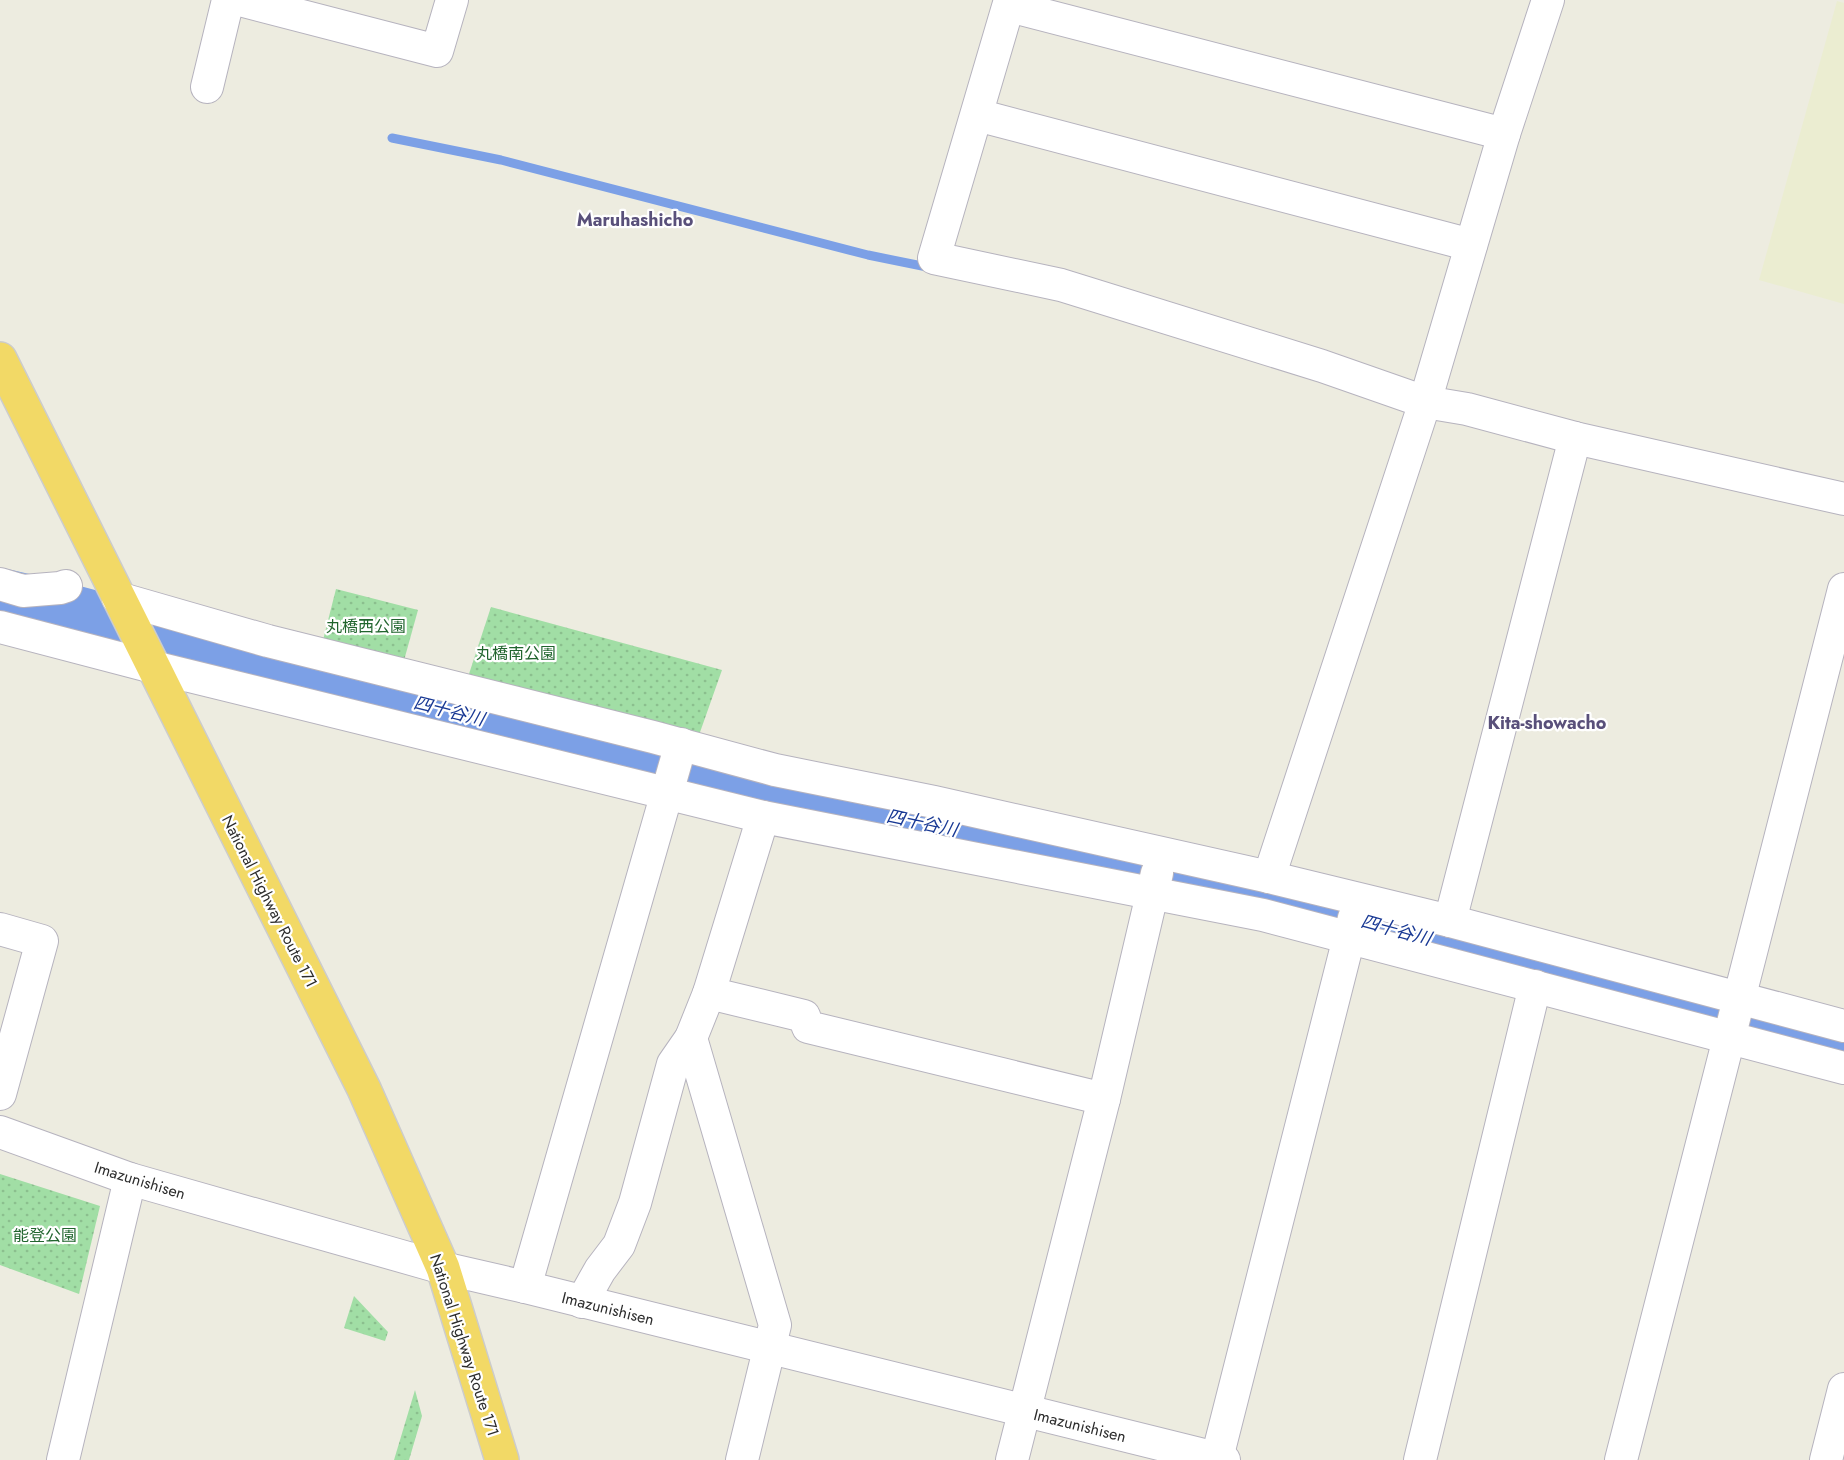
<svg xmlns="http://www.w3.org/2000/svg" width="1844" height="1460" viewBox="0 0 1844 1460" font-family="Jost,'Noto Sans JP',sans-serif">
<defs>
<pattern id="green-dots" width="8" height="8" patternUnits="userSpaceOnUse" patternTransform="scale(1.5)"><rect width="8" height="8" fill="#a1dea5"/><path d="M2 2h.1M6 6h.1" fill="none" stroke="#8bbf8e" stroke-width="1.8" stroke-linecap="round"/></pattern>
</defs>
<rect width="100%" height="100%" fill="#edece0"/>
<polygon fill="#ebedd1" points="1837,1 1844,3 1844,304 1759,280"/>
<g fill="url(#green-dots)">
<polygon points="336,589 418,610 403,664 322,644"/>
<polygon points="491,607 722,670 699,735 467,680"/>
<polygon points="0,1174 100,1206 79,1294 0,1265"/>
<polygon points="354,1296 388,1332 385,1341 344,1328"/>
<polygon points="415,1390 422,1416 409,1460 394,1460"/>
</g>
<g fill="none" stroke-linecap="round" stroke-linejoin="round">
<polyline stroke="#7ca0e6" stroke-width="9" points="392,138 501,160 868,255 932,268"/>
<polyline stroke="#7ca0e6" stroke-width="58" points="0,597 65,612 212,651 747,786 1278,899 1844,1048"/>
<defs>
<g id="minor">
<polyline points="240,0 437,51 452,0"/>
<polyline points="1010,0 934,258 1061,285 1322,366 1425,402 1467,409 1575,438 1844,499"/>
<polyline points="1009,6 1504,134"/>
<polyline points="207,87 228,0"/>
<polyline points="977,115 1471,245"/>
<polyline points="0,584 23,591 60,588 66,586"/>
<polyline points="118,598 268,641 653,737 775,770 934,802 1269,877 1450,921 1844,1026"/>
<polyline points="0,627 153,667 763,817 1263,915 1844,1068"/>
<polyline points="1269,877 1425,402 1504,134 1548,0"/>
<polyline points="1450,921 1575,438"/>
<polyline points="0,929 42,941 0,1094"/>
<polyline points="709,993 804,1016 808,1027 1104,1099"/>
<polyline points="691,1038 775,1325 742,1460"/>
<polyline points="0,1132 130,1179 443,1268 525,1287 1224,1460"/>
<polyline points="525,1287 681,744"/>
<polyline points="582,1302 600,1270 619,1245 635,1203 673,1064 691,1038 709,993 763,817"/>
<polyline points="1217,1458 1354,918"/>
<polyline points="63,1460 130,1179"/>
<polyline points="1012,1460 1104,1099 1157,873"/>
<polyline points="1420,1460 1535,986"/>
<polyline points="1621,1460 1844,589"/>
<polyline points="1826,1460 1844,1389"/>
</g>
<polyline id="highway" points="0,359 364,1089 443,1268 502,1460"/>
</defs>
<use href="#minor" stroke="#b6b3be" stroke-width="34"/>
<use href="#highway" stroke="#ccc" stroke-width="36"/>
<use href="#minor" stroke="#fff" stroke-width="32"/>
<use href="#highway" stroke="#f2d966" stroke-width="33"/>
</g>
<g text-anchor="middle" stroke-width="4.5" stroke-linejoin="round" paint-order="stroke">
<g font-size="16" fill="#21652e" stroke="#fff">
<text x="366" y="632">丸橋西公園</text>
<text x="516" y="659">丸橋南公園</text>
<text x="45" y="1241">能登公園</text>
</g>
<g font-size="16" fill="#2c2c2c" stroke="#fff">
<text transform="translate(270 901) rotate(63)" y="6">National Highway Route 171</text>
<text transform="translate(140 1180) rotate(17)" y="6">Imazunishisen</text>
<text transform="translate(608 1308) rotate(14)" y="6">Imazunishisen</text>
<text transform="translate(465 1345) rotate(72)" y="6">National Highway Route 171</text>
<text transform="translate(1080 1425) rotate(14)" y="6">Imazunishisen</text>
</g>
<g font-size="18" font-weight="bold" fill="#59507a" stroke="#fff">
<text x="635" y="226">Maruhashicho</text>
<text x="1547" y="729">Kita-showacho</text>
</g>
<g font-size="18" font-style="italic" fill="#193994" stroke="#fff">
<text transform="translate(449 711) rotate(14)" y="6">四十谷川</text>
<text transform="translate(922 823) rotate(12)" y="6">四十谷川</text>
<text transform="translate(1396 930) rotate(15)" y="6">四十谷川</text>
</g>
</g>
</svg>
